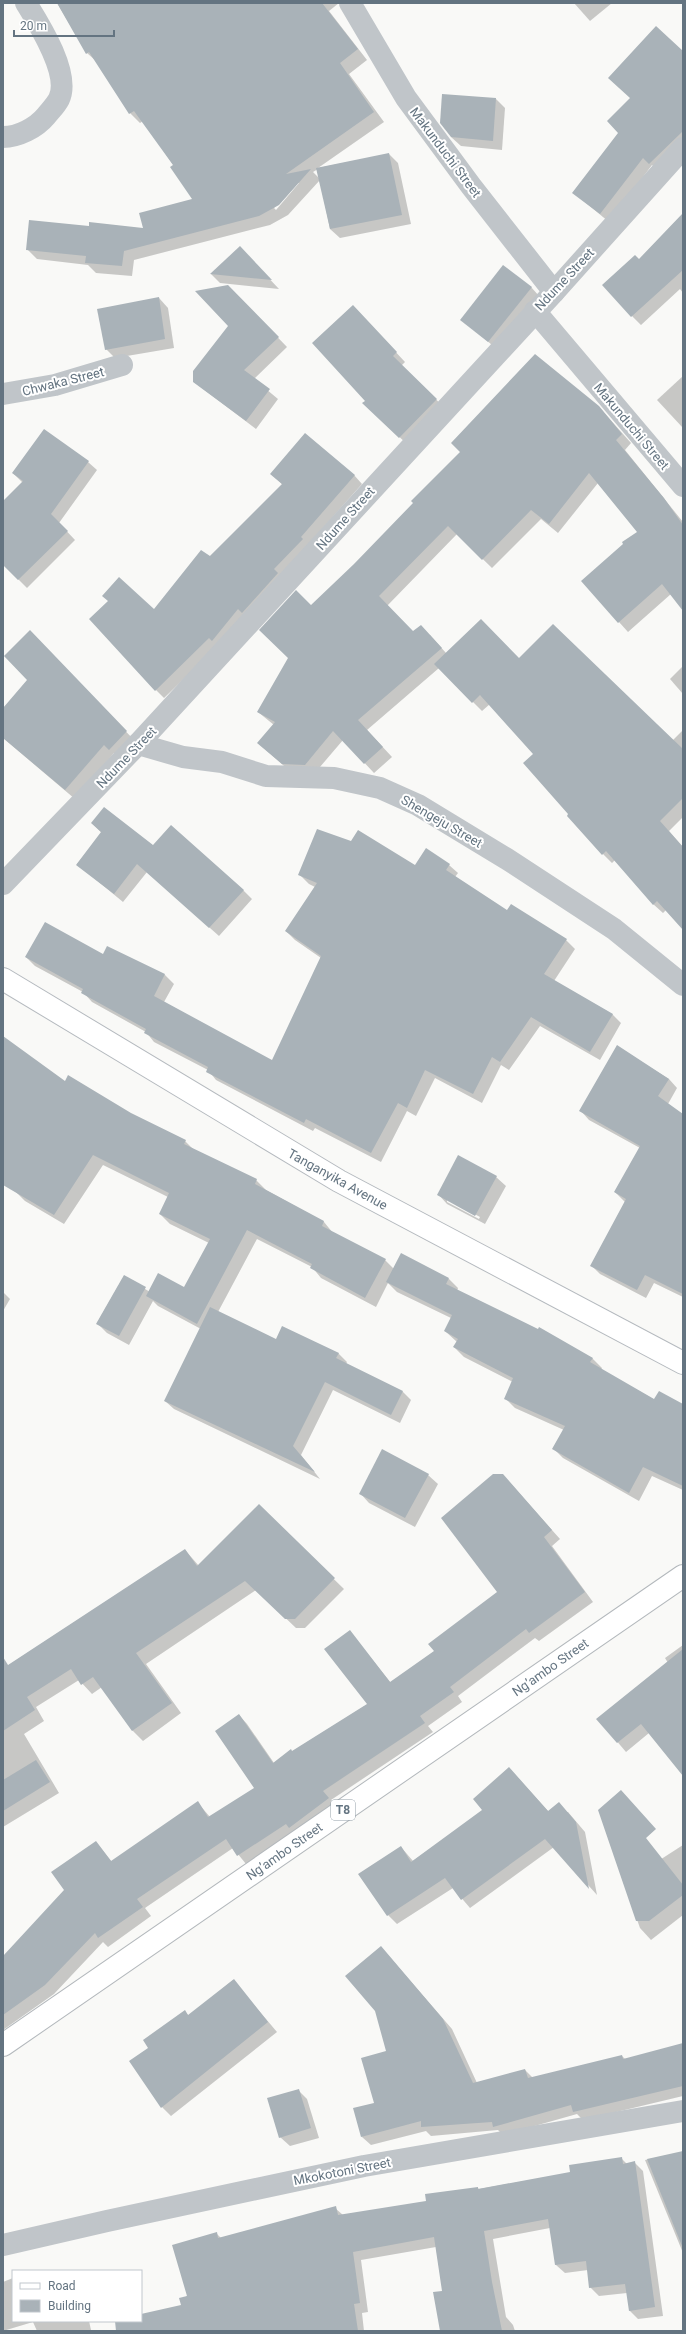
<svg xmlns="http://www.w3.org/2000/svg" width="686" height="2334" viewBox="0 0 686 2334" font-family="Roboto,sans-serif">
<rect width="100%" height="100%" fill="#f9f9f7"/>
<g fill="#0003" fill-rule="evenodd">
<path d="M57,3H339L329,11L367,60L349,74L384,122L318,168L389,154L398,163L411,224L340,238L330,229L320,180L288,215L270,225L134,260L132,276L96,273L88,265L37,259L27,249L90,227L145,229L193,200L174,166L143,121L140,123L130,113L96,61L87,53ZM318,169L320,179L313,172ZM297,183H299L276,210L274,208Z"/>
<polygon points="574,3 612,3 590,21"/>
<polygon points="683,52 683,148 659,172 652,165 609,222 574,193 620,133 631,99"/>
<polygon points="496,99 505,108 502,150 461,146 451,137"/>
<polygon points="683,214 683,293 680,289 641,325 632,316 639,260"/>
<polygon points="240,248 249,257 279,289 220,283 211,274"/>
<polygon points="531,287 540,297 498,350 462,320"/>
<polygon points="237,295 287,347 254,379 278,399 256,429 194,382 230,326"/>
<polygon points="159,298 168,308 174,348 115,358 106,349"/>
<polygon points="353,306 405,362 401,366 446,409 409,446 373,412 366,401"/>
<polygon points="683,376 683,428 657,400"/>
<polygon points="599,407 631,443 625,450 683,522 683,609 671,594 628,632 583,582 638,532 598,483 558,533 541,519 492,568 457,534 387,606 413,633 430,635 446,653 519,660 673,740 683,730 683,817 669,831 683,847 683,929 666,910 663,913 653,904 615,860 612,863 603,854 534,754 490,704 482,711 439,668 367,730 392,757 374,773 343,740 314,774 292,773 258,743 274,725 258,712 289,658 311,607"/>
<polygon points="88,462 97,470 59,523 75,540 27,588 3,564 3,502 23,483 13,473"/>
<polygon points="271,474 354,475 362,484 218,646 164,698 156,690 155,610 283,485"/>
<polygon points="39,641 135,741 118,758 114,753 75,799 3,738 3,710 29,680"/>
<polygon points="683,666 683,694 670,679"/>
<polygon points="92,823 153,846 243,890 252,899 219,936 147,872 123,902 77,864 102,833"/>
<polygon points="449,865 458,873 455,877 507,912 566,940 575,949 554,981 612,1014 621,1023 600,1060 540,1026 509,1070 501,1065 482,1103 435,1078 416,1116 407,1111 381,1162 315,1128 313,1131 216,1080 208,1070 154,1042 146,1032 92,1002 83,992 35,966 26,957 103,955 108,948 165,975 174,984 164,1002 273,1062 321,958 295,940 286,931 315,887 309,884 300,875"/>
<polygon points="3,1037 65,1082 185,1141 195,1151 256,1180 266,1190 324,1222 333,1233 385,1260 394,1269 449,1279 458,1288 457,1291 592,1358 602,1368 601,1370 655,1400 683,1405 683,1490 652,1476 639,1501 563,1458 553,1448 564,1430 515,1408 506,1399 513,1382 464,1357 454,1347 457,1342 445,1331 451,1318 397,1292 388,1283 376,1307 321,1278 312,1267 257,1239 218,1312 276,1340 338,1353 347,1362 346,1364 403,1392 411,1400 400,1423 333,1390 301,1455 320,1479 174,1409 165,1401 201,1329 158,1306 153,1301 129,1345 107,1333 97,1323 124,1276 150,1292 184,1289 209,1243 170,1224 160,1214 168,1197 103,1165 64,1224 25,1201 15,1191 3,1162"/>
<polygon points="617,1047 669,1079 677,1088 668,1104 683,1115 683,1297 654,1283 646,1298 600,1274 592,1266 625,1202 615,1192 640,1148 589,1120 581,1111"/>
<path d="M496,1177L506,1186L485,1224L447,1204L438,1194ZM447,1199L480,1217L479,1219L447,1202Z"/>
<polygon points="3,1292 10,1299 3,1311"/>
<polygon points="428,1475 438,1484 415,1527 369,1503 360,1493"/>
<polygon points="503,1475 560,1539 552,1546 593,1602 539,1641 535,1638 458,1696 462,1702 428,1726 433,1732 331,1800 337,1807 246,1864 233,1848 145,1908 151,1916 108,1947 103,1942 54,1994 3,2030 3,1958 66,1891 96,1842 112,1862 198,1803 210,1817 256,1788 239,1715 247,1724 274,1763 368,1704 350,1632 391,1683 435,1651 498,1592"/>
<polygon points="259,1506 344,1589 305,1628 296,1628 256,1590 146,1664 181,1713 143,1741 133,1731 102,1687 92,1694 79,1680 36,1707 44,1721 24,1734 59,1793 3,1827 3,1669 185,1550 199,1566"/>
<polygon points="683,1645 683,1767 649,1733 626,1752 598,1719 668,1663 665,1658"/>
<polygon points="509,1768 549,1812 568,1812 585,1832 597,1895 554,1847 470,1908 453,1888 397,1924 388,1915 401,1847 413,1861 484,1810"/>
<polygon points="683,1845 683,1915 651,1940 640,1928 624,1883"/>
<polygon points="381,1947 452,2029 477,2083 525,2070 533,2078 622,2056 626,2060 683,2044 683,2096 583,2120 577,2114 503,2135 498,2130 431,2136 426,2131 371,2145 362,2137 375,2103 388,2052"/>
<polygon points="233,1980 277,2032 171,2116 162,2107 150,2048 185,2012 189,2016"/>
<polygon points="298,2090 307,2099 319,2138 290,2146 280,2137"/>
<polygon points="683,2152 683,2253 645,2160"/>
<polygon points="621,2158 627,2164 634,2162 643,2171 663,2316 638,2319 630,2311 627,2293 599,2296 590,2287 588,2270 565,2273 556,2265 550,2228 493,2239 506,2317 513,2325 515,2331 441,2331 443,2292 436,2247 361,2260 368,2312 362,2313 364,2331 139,2331 136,2321 141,2321 141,2315 182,2306 216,2233 221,2238 335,2208 343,2215 427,2202 478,2188 479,2189 571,2173"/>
<polygon points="13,2278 13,2321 89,2321 91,2330 37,2331 33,2322 3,2331 3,2282"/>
</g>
<g fill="#a9b2b8">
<polygon points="57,3 322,3 358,49 340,63 374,112 286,174 311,169 279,205 259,216 124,251 122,266 85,263 86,256 26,250 29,220 89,226 89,222 143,228 139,213 192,199 170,167 173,165 134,111 129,114 89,52 86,54"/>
<polygon points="656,26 683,51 683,131 649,164 643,158 600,214 572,193 618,133 607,121 630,98 608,78"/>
<polygon points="442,94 496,98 493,141 451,137 440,123"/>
<polygon points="389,153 402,215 330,229 316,168"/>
<polygon points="683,213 683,270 631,317 602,285 635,255 639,259"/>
<polygon points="240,246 272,280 210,274"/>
<polygon points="503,265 532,287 488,342 460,320"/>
<polygon points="228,285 279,337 244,370 270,389 246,421 193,382 193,371 228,326 195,291"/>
<polygon points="159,297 165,339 105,350 97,309"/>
<polygon points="353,305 397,352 393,356 437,399 399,438 362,403 365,401 312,343"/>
<polygon points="535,354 599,406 622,434 616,440 664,498 683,525 683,611 662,584 618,623 581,581 623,544 622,542 637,532 589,473 549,524 531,510 482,560 448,526 379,596 413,631 421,625 442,648 358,720 383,747 364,764 333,731 305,765 282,764 257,743 275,722 257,712 288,658 259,630 296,590 311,605 354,564 413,503 411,501 460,452 451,443"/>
<polygon points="44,429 89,461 51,514 68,531 18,580 3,565 3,501 23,481 12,473"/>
<polygon points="305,433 355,475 301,537 303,539 274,569 278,573 242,613 238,609 212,641 209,638 155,691 89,619 108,601 102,596 119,577 154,609 201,550 210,556 282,484 270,474"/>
<polygon points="481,619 519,658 553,624 683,749 683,798 660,821 683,847 683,930 657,901 653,905 606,851 602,855 567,816 568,814 523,763 533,754 480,695 472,703 434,664"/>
<polygon points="30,630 127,731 109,750 104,745 65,790 3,738 3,708 27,680 4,656"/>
<polygon points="104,807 153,845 171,825 244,890 209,928 137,864 114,894 76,865 101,832 91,823"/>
<polygon points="317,829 351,841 358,830 415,865 426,848 450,864 446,870 507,910 511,904 567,939 544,974 613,1014 590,1052 531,1017 500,1062 492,1057 473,1094 425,1070 407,1108 398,1103 371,1153 306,1119 304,1123 206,1072 208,1067 144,1033 146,1029 81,993 83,989 25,957 45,922 103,954 107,946 165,974 154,996 272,1060 321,956 285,931 317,883 298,875"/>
<polygon points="3,1036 65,1081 68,1075 131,1113 186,1140 184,1144 257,1179 255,1184 324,1221 322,1226 386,1259 365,1298 310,1268 312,1264 247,1230 197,1324 146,1296 158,1273 184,1287 210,1239 159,1214 169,1193 93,1155 54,1215 3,1185"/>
<polygon points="617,1045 669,1079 658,1096 683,1114 683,1294 645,1275 637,1290 590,1266 626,1199 614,1192 640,1146 579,1111"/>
<polygon points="458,1155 497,1176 475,1216 437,1195"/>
<polygon points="401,1253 449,1278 446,1284 538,1329 539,1327 593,1358 590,1362 654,1399 659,1391 683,1404 683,1486 643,1467 629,1493 552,1449 565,1426 504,1399 513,1378 453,1347 458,1339 444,1331 452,1315 386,1282"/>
<polygon points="124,1275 146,1287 119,1336 96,1324"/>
<polygon points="210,1307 276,1339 282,1326 339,1353 336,1358 403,1391 391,1415 325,1382 293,1446 315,1472 164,1401"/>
<polygon points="382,1449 429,1474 405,1518 359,1494"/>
<polygon points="493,1474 503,1474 552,1530 544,1537 585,1592 529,1633 526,1629 450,1687 454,1692 420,1716 425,1723 323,1791 329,1798 289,1828 286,1824 237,1856 226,1839 137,1899 143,1907 98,1938 95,1933 45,1985 3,2015 3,1956 64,1890 51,1872 96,1841 111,1861 198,1801 208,1817 254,1788 215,1731 239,1714 273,1763 291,1749 292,1751 367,1704 324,1649 350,1630 390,1682 434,1651 428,1644 497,1592 441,1518"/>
<polygon points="259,1504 335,1578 295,1619 285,1619 245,1581 136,1653 172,1703 132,1731 93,1677 81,1685 71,1669 27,1697 35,1710 3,1731 3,1657 8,1665 185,1549 197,1566"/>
<polygon points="683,1649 683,1776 641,1724 617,1743 596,1719"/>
<polygon points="36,1760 50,1782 3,1811 3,1780"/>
<polygon points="509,1767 548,1811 559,1802 576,1822 589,1889 545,1839 461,1900 445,1878 387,1916 358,1874 401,1846 411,1862 482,1810 473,1799"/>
<polygon points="621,1790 656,1829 646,1838 683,1885 683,1895 649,1921 636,1921 598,1810"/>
<polygon points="381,1946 443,2019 473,2083 525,2069 528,2078 622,2055 623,2059 683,2043 683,2086 573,2112 571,2105 493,2127 492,2122 421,2127 421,2121 361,2137 353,2108 374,2103 361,2058 386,2051 375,2011 345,1976"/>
<polygon points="234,1979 268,2022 161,2108 129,2061 148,2048 143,2040 185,2010 188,2015"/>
<polygon points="299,2089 311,2128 279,2138 267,2098"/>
<polygon points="683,2151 683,2245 682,2246 647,2159"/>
<polygon points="622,2157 623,2164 635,2161 655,2307 629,2311 625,2284 589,2288 586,2261 555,2265 548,2219 484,2231 492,2282 502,2331 440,2331 433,2292 442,2291 434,2237 353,2252 360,2303 354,2304 358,2331 116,2331 115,2321 141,2321 141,2314 181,2305 179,2298 187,2296 172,2245 217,2232 218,2238 336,2206 338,2215 426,2201 425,2194 478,2187 478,2189 570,2172 569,2165"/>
</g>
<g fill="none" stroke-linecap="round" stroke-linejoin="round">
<defs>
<polyline id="secondary" points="3,979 339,1181 683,1363"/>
<polyline id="trunk" points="3,2045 683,1576"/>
</defs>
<use href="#secondary" stroke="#b5babf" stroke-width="24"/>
<use href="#trunk" stroke="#b3b8bc" stroke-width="24"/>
<g stroke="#c0c5c9" stroke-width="22">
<polyline points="350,3 406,98 471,186 554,292"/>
<path d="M3,137C18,137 36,128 46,116C50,111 56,105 59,99C71,74 39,24 26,3"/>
<polyline points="535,311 683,486"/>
<polyline points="3,394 55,385 122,365"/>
<polyline points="138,744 183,757 222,762 266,776 334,778 380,788 418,805 507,859 614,929 683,985"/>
<polyline points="3,884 138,744 554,292 683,148"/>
<polyline points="3,2245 107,2221 364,2166 683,2111"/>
</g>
<use href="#secondary" stroke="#fff" stroke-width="22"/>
<use href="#trunk" stroke="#fff" stroke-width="22"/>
</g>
<g text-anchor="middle" stroke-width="4" stroke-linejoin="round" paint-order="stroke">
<rect fill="#fff" stroke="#929ea7" stroke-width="1" x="331" y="1800" width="24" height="20" rx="3"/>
<g font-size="12" font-weight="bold" fill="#647481">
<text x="343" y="1814">T8</text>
</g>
<g font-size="13" fill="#647481" stroke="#fff">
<text transform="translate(446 152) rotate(53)" y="5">Makunduchi Street</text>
<text transform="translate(564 279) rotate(-47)" y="5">Ndume Street</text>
<text transform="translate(63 381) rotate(-14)" y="5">Chwaka Street</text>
<text transform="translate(632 426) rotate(50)" y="5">Makunduchi Street</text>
<text transform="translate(345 518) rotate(-48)" y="5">Ndume Street</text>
<text transform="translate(126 757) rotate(-46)" y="5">Ndume Street</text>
<text transform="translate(442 821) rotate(30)" y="5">Shengeju Street</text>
<text transform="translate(338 1179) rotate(29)" y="5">Tanganyika Avenue</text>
<text transform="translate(550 1667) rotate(-35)" y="5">Ng’ambo Street</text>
<text transform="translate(284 1851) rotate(-35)" y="5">Ng’ambo Street</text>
<text transform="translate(342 2171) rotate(-11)" y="5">Mkokotoni Street</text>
</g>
</g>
<rect width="686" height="2334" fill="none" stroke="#647481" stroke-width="8"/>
<rect x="12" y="2270" width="130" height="52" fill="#ffffff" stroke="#c1c7cd"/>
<rect x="20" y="2283" width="20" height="6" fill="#ffffff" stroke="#c1c7cd"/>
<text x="48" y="2290" font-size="12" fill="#647481">Road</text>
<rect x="20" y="2300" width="20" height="12" fill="#a9b2b8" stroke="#c1c7cd"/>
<text x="48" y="2310" font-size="12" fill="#647481">Building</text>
<path d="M14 30v6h100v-6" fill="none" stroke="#647481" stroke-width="2"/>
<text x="20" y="30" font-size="12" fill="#647481" stroke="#ffffff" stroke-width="3" paint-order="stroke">20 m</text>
</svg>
